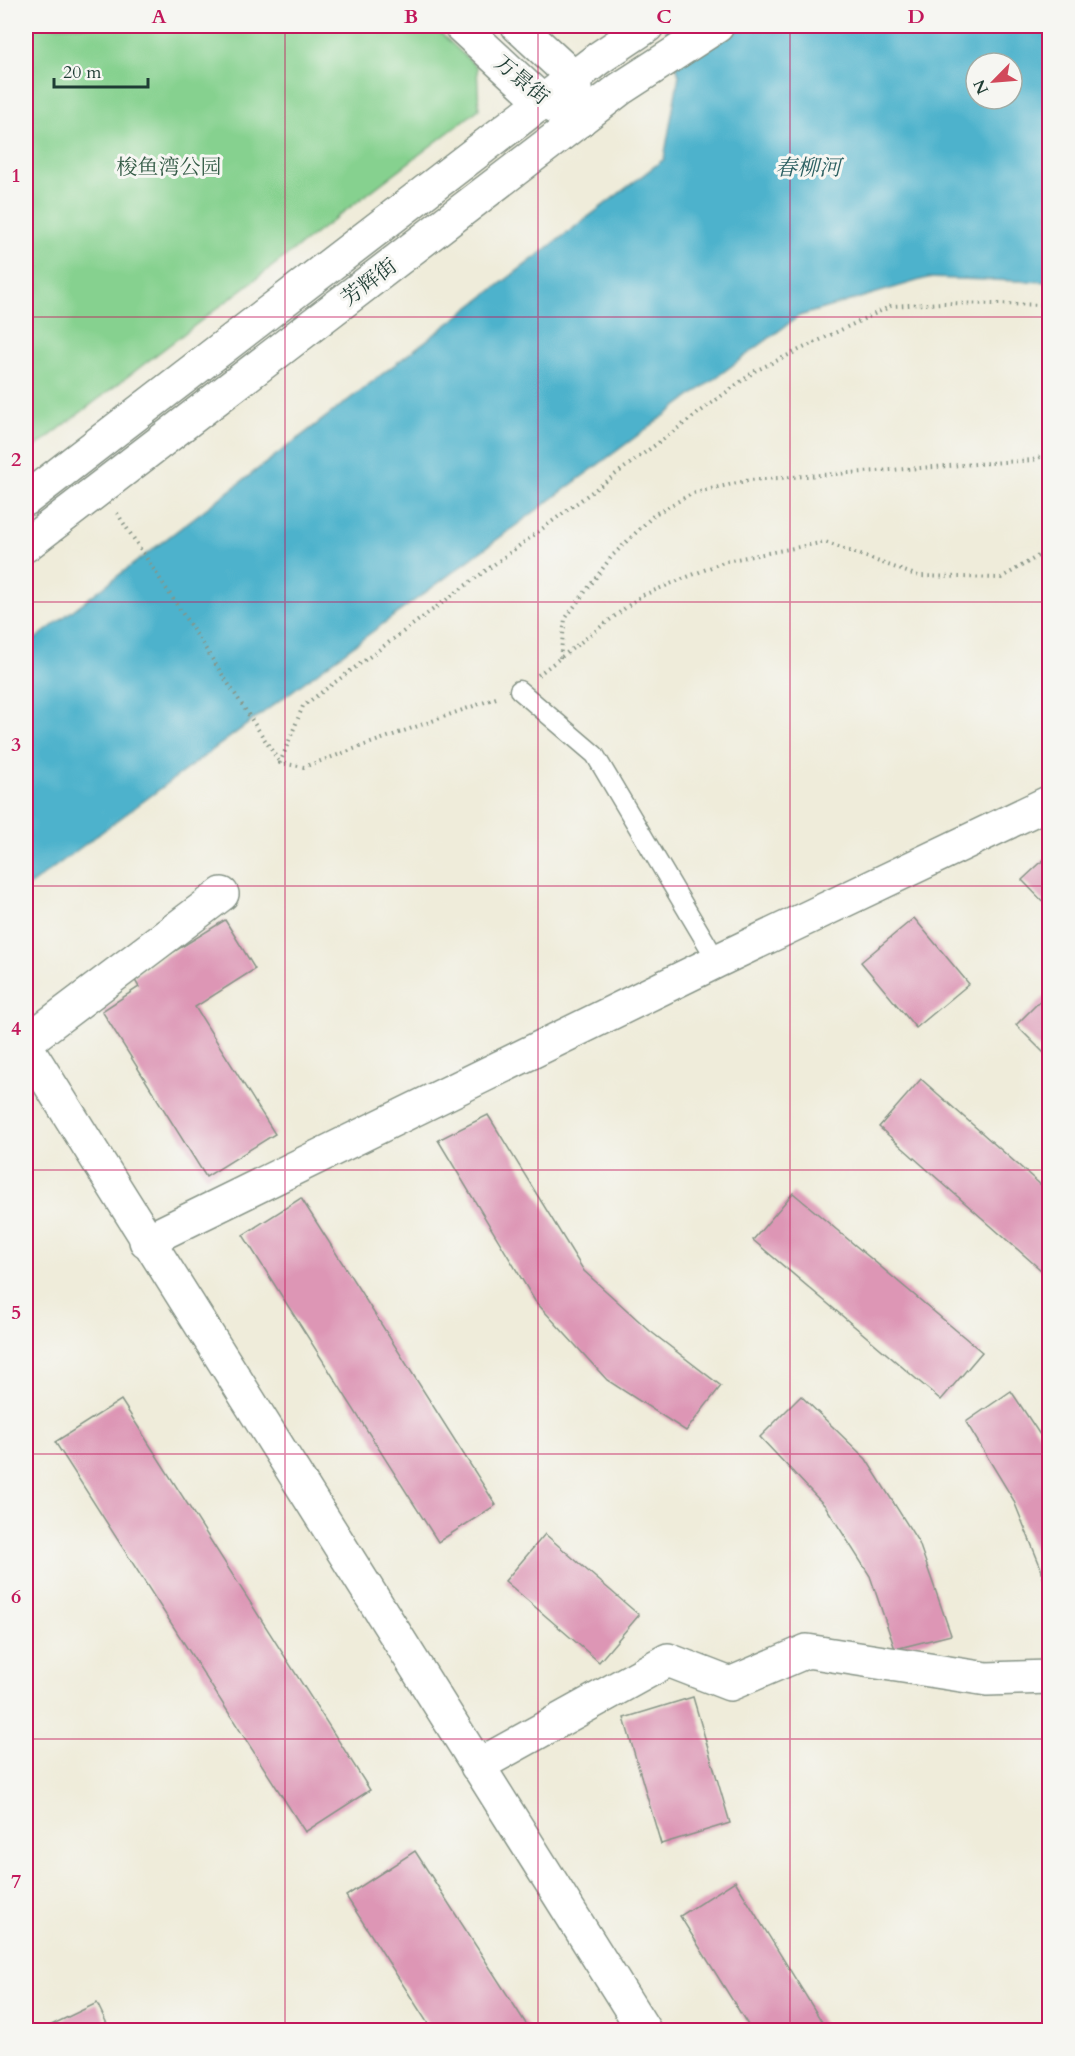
<svg xmlns="http://www.w3.org/2000/svg" width="1075" height="2056" viewBox="0 0 1075 2056" font-family="Cardo,'Noto Serif SC',serif">
<rect width="100%" height="100%" fill="#f6f6f2"/>
<filter id="ink" filterUnits="userSpaceOnUse"><feTurbulence type="fractalNoise" baseFrequency=".0167" numOctaves="2"/><feDisplacementMap in="SourceGraphic" scale="12" xChannelSelector="R" yChannelSelector="G"/><feConvolveMatrix kernelMatrix="1 2 1 2 8 2 1 2 1" color-interpolation-filters="sRGB"/></filter>
<filter id="wash" filterUnits="userSpaceOnUse"><feTurbulence type="fractalNoise" baseFrequency=".008" numOctaves="4" result="noise"/><feDisplacementMap in="SourceGraphic" scale="24" xChannelSelector="R" yChannelSelector="G"/><feGaussianBlur stdDeviation="1.35" result="paint"/><feColorMatrix in="noise" values="0 0 0 0 0 0 0 0 0 0 0 0 0 0 0 0 0 1.4 0 .05"/><feComposite in="paint" operator="in"/></filter>
<g filter="url(#wash)">
<rect width="100%" height="100%" fill="#efecda"/>
<polygon fill="#86d18f" stroke="#528762" stroke-width="1.5" points="26,26 433,26 477,67 479,109 26,454"/>
<path fill="#4db2cc" stroke="#367880" stroke-width="1.5" fill-rule="evenodd" d="M665,26H1049V282L927,278L799,316L26,888V646L664,159L679,75ZM976,63H1012V99H976Z"/>
<g id="blocks">
<g fill="#dd96b5">
<polygon points="1050,854 1050,909 1022,880"/>
<polygon points="914,918 969,984 916,1028 861,962"/>
<polygon points="225,920 255,969 195,1007 275,1134 206,1177 102,1011 139,987 133,977"/>
<polygon points="1050,991 1050,1059 1016,1025"/>
<polygon points="921,1079 1050,1193 1050,1278 879,1127"/>
<polygon points="488,1115 584,1271 650,1331 721,1386 686,1431 607,1380 535,1301 438,1140"/>
<polygon points="793,1193 982,1352 941,1400 753,1240"/>
<polygon points="301,1198 496,1505 438,1542 243,1235"/>
<polygon points="1011,1391 1050,1450 1050,1607 1041,1568 1013,1499 966,1422"/>
<polygon points="801,1396 866,1459 919,1543 951,1635 895,1649 870,1576 826,1507 760,1437"/>
<polygon points="121,1400 370,1790 305,1832 55,1442"/>
<polygon points="545,1534 639,1615 599,1662 505,1581"/>
<polygon points="693,1697 730,1823 661,1844 624,1718"/>
<polygon points="415,1851 530,2030 432,2030 346,1896"/>
<polygon points="735,1881 827,2030 751,2030 680,1916"/>
<polygon points="97,2003 110,2030 41,2030"/>
</g>
</g>
</g>
<g filter="url(#ink)">
<use href="#blocks" fill-opacity="0" stroke="#879487" stroke-width="1.5"/>
<g fill="none" stroke-linecap="round" stroke-linejoin="round">
<defs>
<polyline id="service" points="519,690 595,755 717,961"/>
<g id="minor">
<polyline points="26,1042 222,894"/>
<polyline points="26,1046 644,2030"/>
<polyline points="146,1241 717,961 1050,802"/>
<polyline points="477,1766 668,1660 730,1684 807,1651 987,1679 1050,1677"/>
</g>
<g id="tertiary">
<polyline points="26,499 599,58 647,26"/>
<polyline points="26,545 620,89 717,26"/>
</g>
<g id="secondary">
<polyline points="461,26 542,101 580,120"/>
<polyline points="518,26 573,77 580,120"/>
</g>
</defs>
<use href="#service" stroke="#879487" stroke-width="21"/>
<use href="#minor" stroke="#879487" stroke-width="36"/>
<use href="#tertiary" stroke="#879487" stroke-width="36"/>
<use href="#secondary" stroke="#879487" stroke-width="36"/>
<g stroke="#879487" stroke-width="4" stroke-dasharray="1.5 4.5" stroke-linecap="butt">
<polyline points="117,513 280,763"/>
<polyline points="560,658 565,619 612,556 655,514 693,493 750,480 1033,460 1050,453"/>
<polyline points="538,675 641,596 726,561 825,542 918,576 1001,578 1050,549"/>
<polyline points="496,698 304,767 280,763 303,706 755,371 891,306 943,303 1050,305"/>
</g>
<use href="#service" stroke="#fff" stroke-width="18"/>
<use href="#minor" stroke="#fff" stroke-width="33"/>
<use href="#tertiary" stroke="#fff" stroke-width="33"/>
<use href="#secondary" stroke="#fff" stroke-width="33"/>
</g>
</g>
<path fill="none" stroke="#c2185b" stroke-width="1.5" stroke-opacity="0.55" d="M285,26V2030M538,26V2030M790,26V2030M26,317H1050M26,602H1050M26,886H1050M26,1170H1050M26,1454H1050M26,1739H1050"/>
<g text-anchor="middle" stroke-width="6" stroke-linejoin="round" paint-order="stroke">
<g font-size="21" fill="#1f3d34" stroke="#f6f6f2">
<text transform="translate(522 80) rotate(40)" y="7">万景街</text>
<text transform="translate(369 282) rotate(-37)" y="7">芳辉街</text>
</g>
<g font-size="21" fill="#345b46" stroke="#f6f6f2">
<text x="169" y="174">梭鱼湾公园</text>
</g>
<g font-size="22" font-style="italic" fill="#2d6062" stroke="#f6f6f2">
<text x="808" y="175">春柳河</text>
</g>
</g>
<rect width="1075" height="2056" fill="none" stroke="#f6f6f2" stroke-width="66"/>
<g transform="translate(994 81) rotate(245)"><circle r="28" fill="#f6f6f2" stroke="#a0aca6" stroke-width="1.5"/>
<path d="M0-4.5L10 22L0 15L-10 22Z" fill="#d1495b"/>
<text y="-9" font-size="16" font-weight="bold" text-anchor="middle" fill="#1f3d34">N</text>
</g>
<path d="M54 78v9h94v-9" fill="none" stroke="#1f3d34" stroke-width="3"/>
<text x="63" y="78" font-size="18" fill="#1f3d34" stroke="#f6f6f2" stroke-width="4.5" paint-order="stroke">20 m</text>
<rect x="33" y="33" width="1009" height="1990" fill="none" stroke="#c2185b" stroke-width="2"/>
<g font-size="20" text-anchor="middle" font-weight="bold" fill="#c2185b">
<text x="159" y="23">A</text>
<text x="411" y="23">B</text>
<text x="664" y="23">C</text>
<text x="916" y="23">D</text>
<text x="16" y="182">1</text>
<text x="16" y="466">2</text>
<text x="16" y="751">3</text>
<text x="16" y="1035">4</text>
<text x="16" y="1319">5</text>
<text x="16" y="1603">6</text>
<text x="16" y="1888">7</text>
</g>
</svg>
